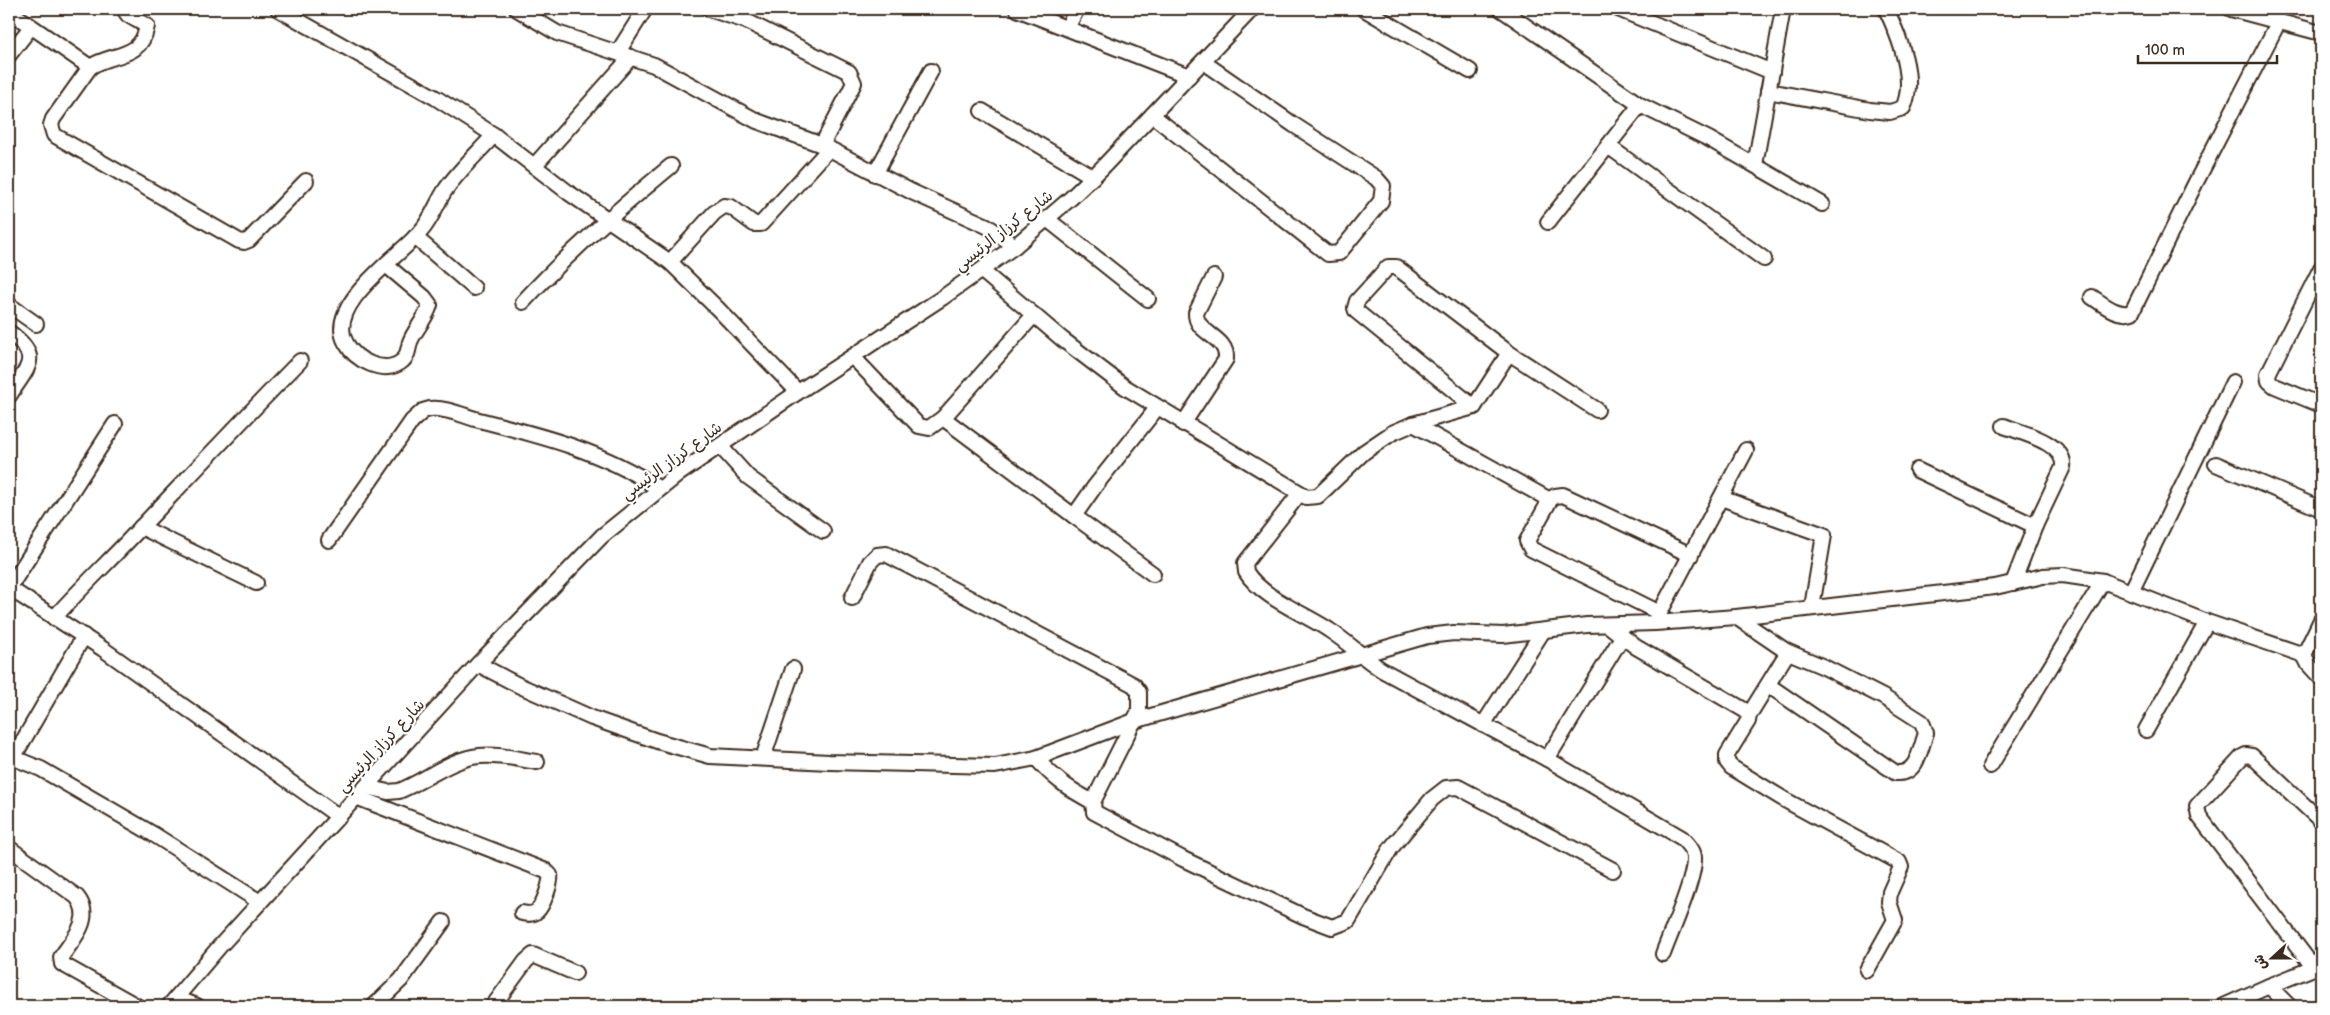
<svg xmlns="http://www.w3.org/2000/svg" width="2330" height="1015" viewBox="0 0 2330 1015" font-family="'Balsamiq Sans','Playpen Sans Arabic',sans-serif">
<rect width="100%" height="100%" fill="#fff"/>
<filter id="ink" filterUnits="userSpaceOnUse"><feTurbulence type="fractalNoise" baseFrequency=".02" numOctaves="2"/><feDisplacementMap in="SourceGraphic" scale="10" xChannelSelector="R" yChannelSelector="G"/><feConvolveMatrix kernelMatrix="1 2 1 2 8 2 1 2 1" color-interpolation-filters="sRGB"/></filter>
<g filter="url(#ink)">
<g fill="none" stroke-linecap="round" stroke-linejoin="round">
<defs>
<g id="minor">
<polyline points="278,9 436,98 494,135 569,193 670,262 718,309 798,392"/>
<polyline points="517,9 557,33 654,65 757,121 822,145 912,192 987,226 1015,246"/>
<polyline points="709,9 746,21 849,72 854,83 822,145"/>
<polyline points="1017,9 1189,76"/>
<polyline points="1364,9 1470,71"/>
<polyline points="1501,9 1640,105 1709,139 1822,204"/>
<polyline points="1618,9 1772,72"/>
<polyline points="2231,9 2321,33"/>
<polyline points="9,11 90,67 53,119 51,125 54,135 239,241 244,242 249,240 306,181"/>
<polyline points="1067,28 1077,9"/>
<polyline points="618,52 645,9"/>
<polyline points="9,55 31,27"/>
<path d="M90,67C113,52 141,60 147,26L128,15L124,9"/>
<path d="M1768,91L1870,110L1890,112L1903,108C1917,79 1899,36 1886,9"/>
<polyline points="982,111 1093,177"/>
<polyline points="1152,115 1328,254 1339,253 1381,201 1383,186 1376,178 1294,125 1203,62"/>
<polyline points="1608,146 1764,259"/>
<polyline points="535,165 631,57"/>
<polyline points="1755,165 1783,9"/>
<polyline points="875,174 931,71"/>
<polyline points="1047,219 1148,299"/>
<polyline points="1548,222 1640,105"/>
<polyline points="415,237 474,288"/>
<polyline points="670,262 714,213 724,206 731,207 754,224 761,224 829,149"/>
<path d="M386,265L424,297L430,305C426,319 415,329 410,342C408,350 408,357 401,362C383,375 355,360 346,343C324,305 400,256 421,231C432,219 437,202 446,189C460,169 478,153 494,135"/>
<polyline points="2321,268 2268,374 2269,381 2275,386 2321,405"/>
<polyline points="982,271 1062,339 1125,387 1300,493"/>
<path d="M2092,297C2104,305 2118,317 2132,312L2195,184L2279,21"/>
<path d="M523,302C569,252 619,209 671,166"/>
<polyline points="9,305 36,324"/>
<path d="M9,332C43,358 28,366 9,396"/>
<path d="M1509,353L1474,407L1413,424L1392,433L1364,452L1318,496L1306,497L1300,493L1245,563L1246,572C1261,597 1305,614 1329,630C1348,642 1363,658 1382,670L1547,759L1682,838C1687,844 1694,850 1694,858C1695,879 1671,932 1663,954"/>
<polyline points="853,357 919,426 929,428 943,418 1034,315"/>
<polyline points="1474,407 1356,311 1355,308 1357,301 1388,267 1396,267 1509,353 1597,410"/>
<polyline points="943,418 1074,516"/>
<polyline points="115,424 9,588 103,649 338,816"/>
<path d="M1183,424L1226,359C1228,336 1195,334 1196,313L1214,277"/>
<polyline points="1413,424 1550,500"/>
<path d="M2004,426C2022,433 2066,443 2063,467L2035,526L2013,583"/>
<polyline points="720,446 748,477 823,531"/>
<polyline points="2216,464 2321,509"/>
<polyline points="1917,470 2035,526"/>
<polyline points="1721,498 1824,535 1812,607"/>
<polyline points="141,527 256,583"/>
<path d="M329,540L412,421L423,411L430,409C444,407 462,415 475,419C539,435 603,451 658,488"/>
<polyline points="1153,574 1074,516 1095,486 1157,408"/>
<polyline points="2131,592 2233,382"/>
<polyline points="852,598 870,562 877,555 886,554 1134,685 1139,692 1139,711 1093,802 1094,812 1183,859 1303,916 1332,927 1348,921 1391,848 1432,799 1446,788 1458,787 1613,870"/>
<polyline points="1660,613 1531,549 1527,541 1550,500 1555,496 1563,495 1691,555"/>
<polyline points="1736,617 1786,651 1786,655 1749,715"/>
<path d="M54,618C78,591 103,567 128,541C185,481 242,420 300,361"/>
<polyline points="1656,620 1746,450"/>
<polyline points="1608,625 1636,647 1746,711 1749,715 1748,721 1727,755 1727,762 1731,767 1785,800 1899,862 1901,867 1890,892 1889,902 1895,920 1867,970"/>
<polyline points="2304,655 2309,665 2321,678"/>
<polyline points="478,664 518,685 592,718 657,741 710,756 829,762 995,766 1036,758 1134,721 1427,636 1454,633 1503,635 1587,625 1655,623 1736,617 1995,587 2043,576 2063,575 2103,581 2207,622 2304,655 2321,620"/>
<path d="M1768,685L1896,773C1917,775 1920,750 1926,733L1922,722L1883,697L1824,667L1786,651"/>
<polyline points="1483,725 1543,631"/>
<polyline points="2146,730 2207,622"/>
<polyline points="9,756 41,769 153,834 260,902"/>
<polyline points="13,758 84,636"/>
<polyline points="763,758 793,669"/>
<path d="M1036,758C1053,778 1070,790 1093,802"/>
<polyline points="1547,759 1622,637"/>
<polyline points="1990,766 2103,581"/>
<path d="M366,787L388,792L399,791C425,781 450,759 479,756C499,754 518,759 537,762"/>
<path d="M356,797L546,871L550,875C552,881 543,906 537,911C533,915 527,914 522,913"/>
<path d="M9,848L77,897C94,918 74,938 61,957L62,964L137,1006"/>
<polyline points="2314,968 2199,816 2197,806 2242,757 2246,755 2252,756 2321,821"/>
<polyline points="176,998 197,1006"/>
<polyline points="169,1006 220,946 478,664 602,536 680,473 798,392 942,298 1015,246 1071,198 1102,168 1252,9"/>
<polyline points="374,1006 401,980 443,922"/>
<polyline points="493,1006 526,961 533,955 575,973"/>
<polyline points="2224,1006 2269,986"/>
<polyline points="2289,1006 2269,986 2321,965"/>
</g>
</defs>
<use href="#minor" stroke="#3b2a1e" stroke-width="18"/>
<use href="#minor" stroke="#fff" stroke-width="14"/>
</g>
</g>
<g text-anchor="middle" stroke-width="4.5" stroke-linejoin="round" paint-order="stroke">
<g font-size="16" fill="#3b2a1e" stroke="#fff">
<text transform="translate(1003 230) rotate(-38)" y="6">شارع كرزاز الرئيسي</text>
<text transform="translate(671 460) rotate(-36)" y="6">شارع كرزاز الرئيسي</text>
<text transform="translate(380 745) rotate(-47)" y="6">شارع كرزاز الرئيسي</text>
</g>
</g>
<rect width="2330" height="1015" fill="none" stroke="#fff" stroke-width="30"/>
<rect x="15" y="15" width="2300" height="985" fill="none" stroke="#3b2a1e" stroke-width="2" filter="url(#ink)"/>
<g transform="translate(2272 958) rotate(249)" stroke="#ffffff" stroke-width="4" paint-order="stroke">
<path d="M0-4L9 19L0 12L-9 19Z" fill="#3b2a1e"/>
<text y="-8" font-size="14" font-weight="bold" text-anchor="middle" fill="#3b2a1e">ش</text>
</g>
<path d="M2138 55v8h139v-8" fill="none" stroke="#3b2a1e" stroke-width="2.5"/>
<text x="2145" y="55" font-size="15" fill="#3b2a1e" stroke="#ffffff" stroke-width="4" paint-order="stroke">100 m</text>
</svg>
